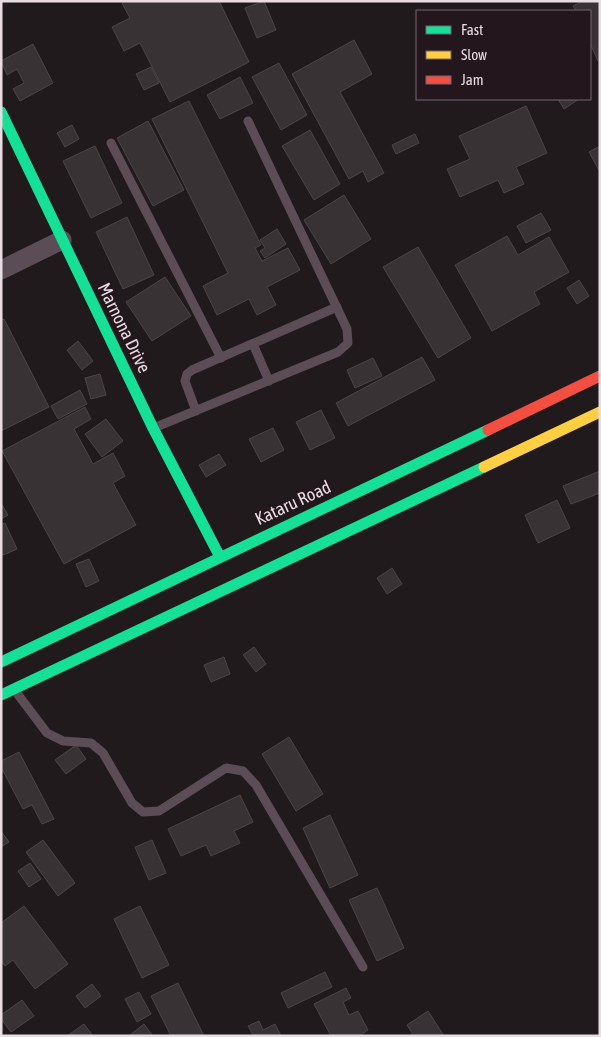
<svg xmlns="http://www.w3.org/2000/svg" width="601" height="1037" viewBox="0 0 601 1037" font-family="'Asap Condensed',sans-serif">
<rect width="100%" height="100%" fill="#201a1d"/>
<g fill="#383235" stroke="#4b4548">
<polygon points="125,1 219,1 249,62 170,102 140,43 124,51 112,27 130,18 122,3"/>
<polygon points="264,1 276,30 257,38 245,8"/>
<polygon points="583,1 600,1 600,60 598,61 590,43 590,11 576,11 573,6"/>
<polygon points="354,40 372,74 340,92 384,173 368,182 363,171 349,179 292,74"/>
<polygon points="33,44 53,83 20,101 13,89 24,83 17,69 7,75 1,61"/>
<polygon points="279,63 307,115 281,130 252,77"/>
<polygon points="151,67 159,83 144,90 136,74"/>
<polygon points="240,77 253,103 220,119 207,95"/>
<polygon points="558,99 579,99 564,109"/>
<polygon points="189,101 261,245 255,248 262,261 288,248 300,270 267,287 276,305 257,315 249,299 217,315 203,286 228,273 152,119"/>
<polygon points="526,106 547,153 516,167 524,184 504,193 498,180 460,197 447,169 470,159 459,136"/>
<polygon points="148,121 184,190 153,206 117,138"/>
<polygon points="72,125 79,139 65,147 57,133"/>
<polygon points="310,130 340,184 314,200 282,146"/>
<polygon points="415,134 419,143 396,154 392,145"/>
<polygon points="95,146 122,203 91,218 63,161"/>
<polygon points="600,146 600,172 589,152"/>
<polygon points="344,195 371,239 331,264 304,220"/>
<polygon points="541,213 551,230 526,243 517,226"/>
<polygon points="127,217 154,275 123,289 96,232"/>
<polygon points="277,229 286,244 265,258 260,251 265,248 260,240"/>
<polygon points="507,236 518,255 549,237 569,272 534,292 540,304 492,331 455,265"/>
<polygon points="418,247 471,338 438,358 383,267"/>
<polygon points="165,277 191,316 152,341 126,302"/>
<polygon points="579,280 589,296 577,304 567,288"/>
<polygon points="4,319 49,407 1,431 1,320"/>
<polygon points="78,341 93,361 82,370 67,350"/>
<polygon points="422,357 435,380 348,426 336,403"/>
<polygon points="373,358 382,376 355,388 347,370"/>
<polygon points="100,374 106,395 91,399 85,378"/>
<polygon points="80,390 87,404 58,419 51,406"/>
<polygon points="85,407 91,419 74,429 93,464 113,453 125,476 113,483 136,525 64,564 2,451"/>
<polygon points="321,410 335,438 310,450 296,422"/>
<polygon points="106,419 123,441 102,457 85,434"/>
<polygon points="273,428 284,450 261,462 249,439"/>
<polygon points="219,454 226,465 206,477 199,465"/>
<polygon points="600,471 600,493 571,504 563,486"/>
<polygon points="557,500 570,528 538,543 525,515"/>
<polygon points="1,503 8,515 1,519"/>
<polygon points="5,523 17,549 3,555 1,551 1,525"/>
<polygon points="89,559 99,581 86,587 76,564"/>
<polygon points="392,568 402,584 387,594 377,578"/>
<polygon points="254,647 266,664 256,672 243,655"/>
<polygon points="224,657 230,674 211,682 204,665"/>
<polygon points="289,737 323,794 296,811 262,754"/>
<polygon points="76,745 86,759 66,774 55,760"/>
<polygon points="19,752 54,819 42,824 32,805 23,809 1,767 1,761"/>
<polygon points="240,795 253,822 234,831 240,843 211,856 206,845 181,856 168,829"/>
<polygon points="330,815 358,875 330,888 303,828"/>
<polygon points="1,831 9,842 1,847"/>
<polygon points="43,840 75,883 58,896 26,852"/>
<polygon points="152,840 166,873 149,880 135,847"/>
<polygon points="30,863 41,879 29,887 18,871"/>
<polygon points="377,888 404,948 377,961 349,900"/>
<polygon points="24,906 68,964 35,989 13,960 5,966 1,961 1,923"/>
<polygon points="140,906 169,965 142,978 114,919"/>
<polygon points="325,972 332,987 288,1008 281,993"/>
<polygon points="178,983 204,1036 171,1036 151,996"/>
<polygon points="92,984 101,996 85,1008 76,996"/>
<polygon points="346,988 351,998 343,1002 349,1015 358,1011 368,1030 359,1036 331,1036 314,1004"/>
<polygon points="139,992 151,1014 137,1022 125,999"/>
<polygon points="22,1000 34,1016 11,1032 1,1019 1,1015"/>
<polygon points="428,1011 444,1036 414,1036 407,1025"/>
<polygon points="259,1021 263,1030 275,1024 281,1036 251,1036 253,1035 248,1026"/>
<polygon points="84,1024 93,1036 67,1036"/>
<polygon points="144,1024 153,1036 131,1036 130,1035"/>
</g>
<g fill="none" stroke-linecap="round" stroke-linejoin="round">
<g stroke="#5c4c55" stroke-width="9">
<polyline points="111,143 221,358"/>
<polyline points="253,344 269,381"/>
<polyline points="196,411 185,381 187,374 192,370 337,307"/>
<polyline points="156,427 338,352 348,343 347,329 248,121"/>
<polyline points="16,692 47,733 63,741 91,743 103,753 132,803 143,812 159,811 226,768 243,771 256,785 363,967"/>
</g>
<polyline stroke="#5c4c55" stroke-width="19" points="1,270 62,240"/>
<g stroke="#16e098" stroke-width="11">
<polyline points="1,112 153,428 220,557"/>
<polyline points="1,662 488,430"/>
<polyline points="1,695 484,467"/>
</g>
<polyline stroke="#ffcf43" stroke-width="11" points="484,467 600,412"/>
<polyline stroke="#f24e42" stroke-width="11" points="488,430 600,376"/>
</g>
<g text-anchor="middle" stroke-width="4.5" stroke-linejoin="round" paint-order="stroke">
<g font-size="18" fill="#e7dde2" stroke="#24161d">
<text transform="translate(124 328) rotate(64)" y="6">Marnona Drive</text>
<text transform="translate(293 503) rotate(-25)" y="6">Kataru Road</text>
</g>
</g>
<rect width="601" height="1037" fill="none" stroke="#e7dde2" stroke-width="5"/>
<rect x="416" y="10" width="175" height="90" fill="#24161d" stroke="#72666c"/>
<rect x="426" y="26" width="25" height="8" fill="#16e098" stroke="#72666c"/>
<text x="461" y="35" font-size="15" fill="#e7dde2">Fast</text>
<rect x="426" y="51" width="25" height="8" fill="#ffcf43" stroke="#72666c"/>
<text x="461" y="60" font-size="15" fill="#e7dde2">Slow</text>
<rect x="426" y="76" width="25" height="8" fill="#f24e42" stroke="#72666c"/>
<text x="461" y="85" font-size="15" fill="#e7dde2">Jam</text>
</svg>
